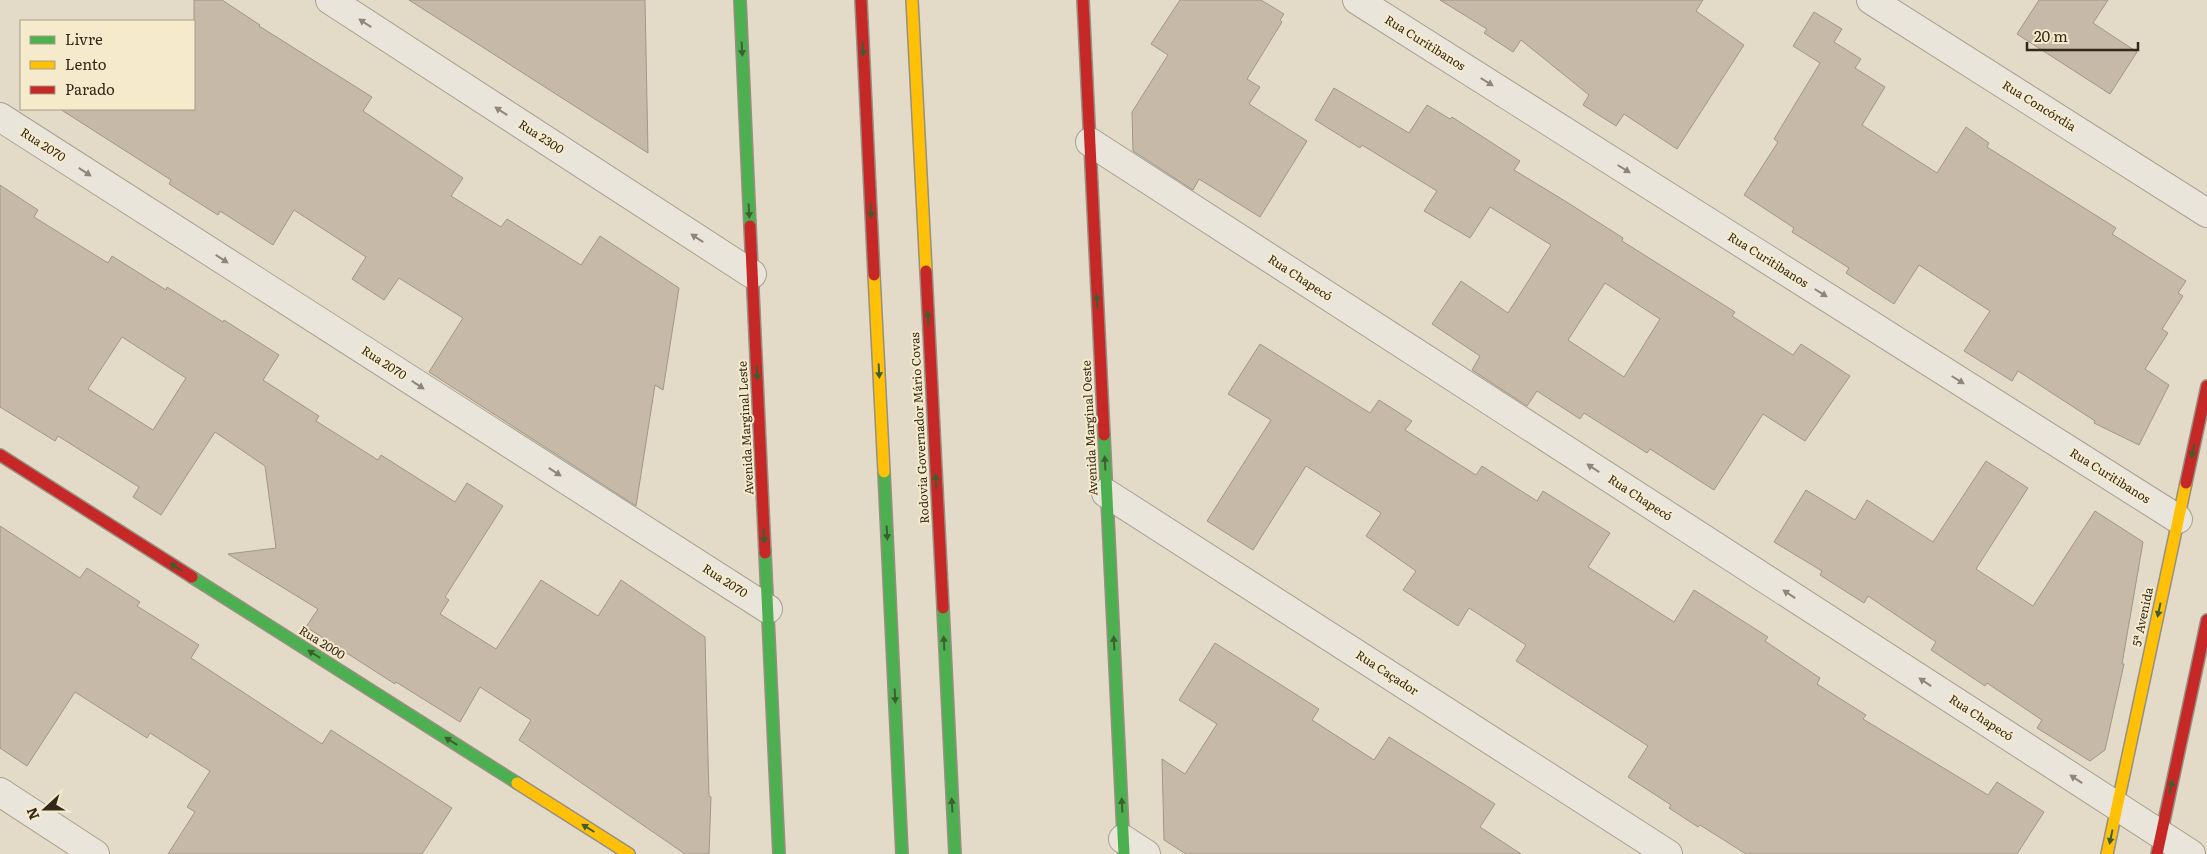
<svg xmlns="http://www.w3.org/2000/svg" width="2207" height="854" viewBox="0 0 2207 854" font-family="Literata,serif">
<rect width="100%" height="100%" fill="#e3dbc7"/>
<g fill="#c6b9a8" stroke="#a29687" fill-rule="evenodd">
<polygon points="194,0 222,0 260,25 259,26 372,97 363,111 463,178 451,196 501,227 507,219 581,265 600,236 679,288 663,390 655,385 636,506 429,372 463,318 399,278 384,300 352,279 366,257 294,210 273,245 220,211 218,215 169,184 171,180 60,109 194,109"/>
<polygon points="409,0 645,0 648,153"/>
<polygon points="1180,0 1261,0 1284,14 1280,20 1282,22 1247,79 1260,87 1249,104 1307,141 1260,217 1199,179 1193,190 1133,151 1132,112 1168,55 1151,44"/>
<polygon points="1440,0 1703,0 1696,11 1744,45 1677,149 1624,114 1616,126 1583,105 1589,95 1521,40 1513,52 1484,33 1487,29"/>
<polygon points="2039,0 2108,0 2093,23 2137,52 2110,94 2017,34"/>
<polygon points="1814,12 1842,29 1834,42 1861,59 1855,68 1885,87 1862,125 1937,173 1966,127 1989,143 1987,147 2116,228 2112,234 2186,281 2178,293 2183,296 2162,329 2168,333 2145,369 2169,385 2139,445 2094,423 2095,421 2018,371 2012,381 1964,351 1990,311 1919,265 1894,304 1846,273 1849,268 1792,232 1794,228 1744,195 1778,142 1774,139 1820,63 1793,46"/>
<path d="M1334,88L1409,133L1427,105L1450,119L1452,117L1520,161L1514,170L1565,201L1623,238L1622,241L1735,312L1732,316L1793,355L1801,344L1850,376L1805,441L1763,414L1714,490L1650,449L1647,453L1584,413L1580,419L1537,391L1527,406L1472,370L1480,356L1432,324L1461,281L1508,313L1551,245L1490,207L1470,238L1424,211L1437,191L1362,145L1360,148L1315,120ZM1605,283L1660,319L1624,377L1568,340Z"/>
<path d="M0,185L38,210L34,217L108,263L112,256L166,290L167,287L223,322L224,320L279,355L263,380L319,416L316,421L378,460L381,455L455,502L467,483L503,506L445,597L449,600L440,614L496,649L541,580L598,616L621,580L705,637L709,796L711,797L709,854H685L519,740L531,720L480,687L460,722L396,682L395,684L306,627L318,609L228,554L276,548L265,466L215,432L161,515L133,497L139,487L58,436L55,441L0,407ZM122,337L186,378L153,430L88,389Z"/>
<polygon points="1260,344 1370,413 1379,400 1412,421 1405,430 1476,475 1482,466 1537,501 1543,491 1610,533 1588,567 1674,622 1694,590 1768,637 1765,641 1820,678 1817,684 1866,715 1863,719 1988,795 1997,782 2044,812 2017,854 1746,854 1700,825 1698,827 1669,808 1671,805 1628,777 1648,746 1516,661 1526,645 1469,608 1458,626 1403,590 1416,571 1366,536 1381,513 1306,466 1253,550 1207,521 1271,420 1228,394"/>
<polygon points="1986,461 2028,488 1976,569 2033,606 2095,511 2143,542 2122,664 2124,664 2105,750 2090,761 2037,728 2042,720 1987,683 1985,686 1931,650 1936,642 1868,596 1864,603 1820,575 1822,571 1774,542 1806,490 1855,520 1867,500 1933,542"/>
<polygon points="0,526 80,578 87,568 140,602 137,606 199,645 191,658 322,744 331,730 452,808 422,854 168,854 195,812 187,807 210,771 150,733 147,738 75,692 27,766 0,748"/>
<polygon points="1215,643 1319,709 1312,720 1374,760 1389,737 1495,804 1480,827 1521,854 1186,854 1164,840 1162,759 1185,774 1217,724 1179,700"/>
</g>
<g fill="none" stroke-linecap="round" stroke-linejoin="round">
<defs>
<g id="street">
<polyline points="330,0 752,274"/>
<polyline points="1357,0 2178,519"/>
<polyline points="1871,0 2207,213"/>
<polyline points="0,117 768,609"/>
<polyline points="1090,142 2191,854"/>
<polyline points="1106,493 1668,854"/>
<polyline points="0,792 95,854"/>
<polyline points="1123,839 1146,854"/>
</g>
<g id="fast">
<polyline points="740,0 750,226"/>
<polyline points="1104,435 1124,854"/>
<polyline points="884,472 902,854"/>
<polyline points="765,553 779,854"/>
<polyline points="192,577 517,783"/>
<polyline points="943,608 955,854"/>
</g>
<g id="slow">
<polyline points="912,0 926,271"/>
<polyline points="874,275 884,472"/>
<polyline points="517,783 629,854"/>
<polyline points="2107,854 2186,483"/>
</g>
<g id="jam">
<polyline points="861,0 874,275"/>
<polyline points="1083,0 1104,435"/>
<polyline points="750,226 765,553"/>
<polyline points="926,271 943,608"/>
<polyline points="0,455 192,577"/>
<polyline points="2186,483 2207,386"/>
<polyline points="2157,854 2207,620"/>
</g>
</defs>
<use href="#street" stroke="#a7a092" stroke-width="30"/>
<use href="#fast" stroke="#978f81" stroke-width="14"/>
<use href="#slow" stroke="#978f81" stroke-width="14"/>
<use href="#jam" stroke="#978f81" stroke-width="14"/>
<use href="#street" stroke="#eae5da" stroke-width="28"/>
<use href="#fast" stroke="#4caf50" stroke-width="11"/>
<use href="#slow" stroke="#ffc107" stroke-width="11"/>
<use href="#jam" stroke="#c62828" stroke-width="11"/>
</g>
<defs><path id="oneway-solid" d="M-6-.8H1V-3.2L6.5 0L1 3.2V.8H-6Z" transform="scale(1.25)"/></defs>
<g fill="#8f867a">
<use href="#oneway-solid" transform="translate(365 23) rotate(-147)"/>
<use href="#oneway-solid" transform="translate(1487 82) rotate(32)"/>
<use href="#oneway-solid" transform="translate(501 111) rotate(-147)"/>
<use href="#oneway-solid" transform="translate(1624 169) rotate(32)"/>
<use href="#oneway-solid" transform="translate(85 172) rotate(33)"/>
<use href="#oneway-solid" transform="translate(697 238) rotate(-147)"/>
<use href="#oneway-solid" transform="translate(222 259) rotate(33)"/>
<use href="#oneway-solid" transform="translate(1821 293) rotate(32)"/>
<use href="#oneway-solid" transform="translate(1958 380) rotate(32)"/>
<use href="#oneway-solid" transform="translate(418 385) rotate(33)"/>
<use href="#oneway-solid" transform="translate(1593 468) rotate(-147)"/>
<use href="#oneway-solid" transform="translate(555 472) rotate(33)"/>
<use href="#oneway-solid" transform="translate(1789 594) rotate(-147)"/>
<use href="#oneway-solid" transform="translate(1925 682) rotate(-147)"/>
<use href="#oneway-solid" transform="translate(2076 779) rotate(-147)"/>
</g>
<g fill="#3e5e30">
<use href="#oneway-solid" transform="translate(742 49) rotate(87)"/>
<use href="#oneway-solid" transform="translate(863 49) rotate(87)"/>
<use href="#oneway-solid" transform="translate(749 211) rotate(87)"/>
<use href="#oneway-solid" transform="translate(871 211) rotate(87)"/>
<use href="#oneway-solid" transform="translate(1097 301) rotate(-93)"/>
<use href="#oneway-solid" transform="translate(928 318) rotate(-93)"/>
<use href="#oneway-solid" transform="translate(879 371) rotate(87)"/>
<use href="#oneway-solid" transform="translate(757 373) rotate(87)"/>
<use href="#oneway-solid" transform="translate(2193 451) rotate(102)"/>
<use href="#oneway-solid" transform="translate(1105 463) rotate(-93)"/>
<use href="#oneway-solid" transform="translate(936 481) rotate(-93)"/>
<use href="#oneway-solid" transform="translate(887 533) rotate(87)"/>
<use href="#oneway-solid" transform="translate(764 536) rotate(87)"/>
<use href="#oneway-solid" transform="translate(176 567) rotate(-148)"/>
<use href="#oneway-solid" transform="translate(2159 610) rotate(102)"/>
<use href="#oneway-solid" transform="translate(944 643) rotate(-93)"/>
<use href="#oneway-solid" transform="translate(1114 643) rotate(-93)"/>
<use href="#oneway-solid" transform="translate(314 654) rotate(-148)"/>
<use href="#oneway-solid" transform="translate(895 696) rotate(87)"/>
<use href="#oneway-solid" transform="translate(451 741) rotate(-148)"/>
<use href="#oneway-solid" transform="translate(2171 787) rotate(-78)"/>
<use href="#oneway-solid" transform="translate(952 805) rotate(-93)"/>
<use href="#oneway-solid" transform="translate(1122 805) rotate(-93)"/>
<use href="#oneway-solid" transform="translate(588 828) rotate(-148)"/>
<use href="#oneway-solid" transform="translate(2111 837) rotate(102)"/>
</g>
<g text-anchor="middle" stroke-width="4" stroke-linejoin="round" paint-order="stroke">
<g font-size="12" fill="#34281b" stroke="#f5ebcc">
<text transform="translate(1425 43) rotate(32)" y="4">Rua Curitibanos</text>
<text transform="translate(2039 106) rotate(32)" y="4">Rua Concórdia</text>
<text transform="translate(541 137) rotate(33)" y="4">Rua 2300</text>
<text transform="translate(43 145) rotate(33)" y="4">Rua 2070</text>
<text transform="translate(1768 260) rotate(32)" y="4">Rua Curitibanos</text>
<text transform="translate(1300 278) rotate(33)" y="4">Rua Chapecó</text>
<text transform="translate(384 363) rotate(33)" y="4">Rua 2070</text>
<text transform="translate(746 428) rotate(-93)" y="4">Avenida Marginal Leste</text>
<text transform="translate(920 428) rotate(-93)" y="4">Rodovia Governador Mário Covas</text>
<text transform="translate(1090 428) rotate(-93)" y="4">Avenida Marginal Oeste</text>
<text transform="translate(2110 476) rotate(32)" y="4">Rua Curitibanos</text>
<text transform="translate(1640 498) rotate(33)" y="4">Rua Chapecó</text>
<text transform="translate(725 581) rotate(33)" y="4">Rua 2070</text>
<text transform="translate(2143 617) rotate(-78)" y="4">5ª Avenida</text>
<text transform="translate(322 643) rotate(32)" y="4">Rua 2000</text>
<text transform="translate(1387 673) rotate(33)" y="4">Rua Caçador</text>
<text transform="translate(1981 718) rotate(33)" y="4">Rua Chapecó</text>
</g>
</g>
<rect x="20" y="20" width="175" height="90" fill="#f5ebcc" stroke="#a89d85"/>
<rect x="30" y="36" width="25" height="8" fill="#4caf50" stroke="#a89d85"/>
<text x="65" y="45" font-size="15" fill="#34281b">Livre</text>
<rect x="30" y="61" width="25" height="8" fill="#ffc107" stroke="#a89d85"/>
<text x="65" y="70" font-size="15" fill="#34281b">Lento</text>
<rect x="30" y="86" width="25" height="8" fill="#c62828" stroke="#a89d85"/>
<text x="65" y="95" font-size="15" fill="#34281b">Parado</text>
<g transform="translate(45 809) rotate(249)" stroke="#f5ebcc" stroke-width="4" paint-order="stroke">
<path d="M0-4L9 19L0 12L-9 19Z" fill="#34281b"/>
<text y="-8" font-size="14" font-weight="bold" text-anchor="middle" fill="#34281b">N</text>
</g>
<path d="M2027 42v8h111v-8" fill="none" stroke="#34281b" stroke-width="2.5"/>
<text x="2034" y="42" font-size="15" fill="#34281b" stroke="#f5ebcc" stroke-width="4" paint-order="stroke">20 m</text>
</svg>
